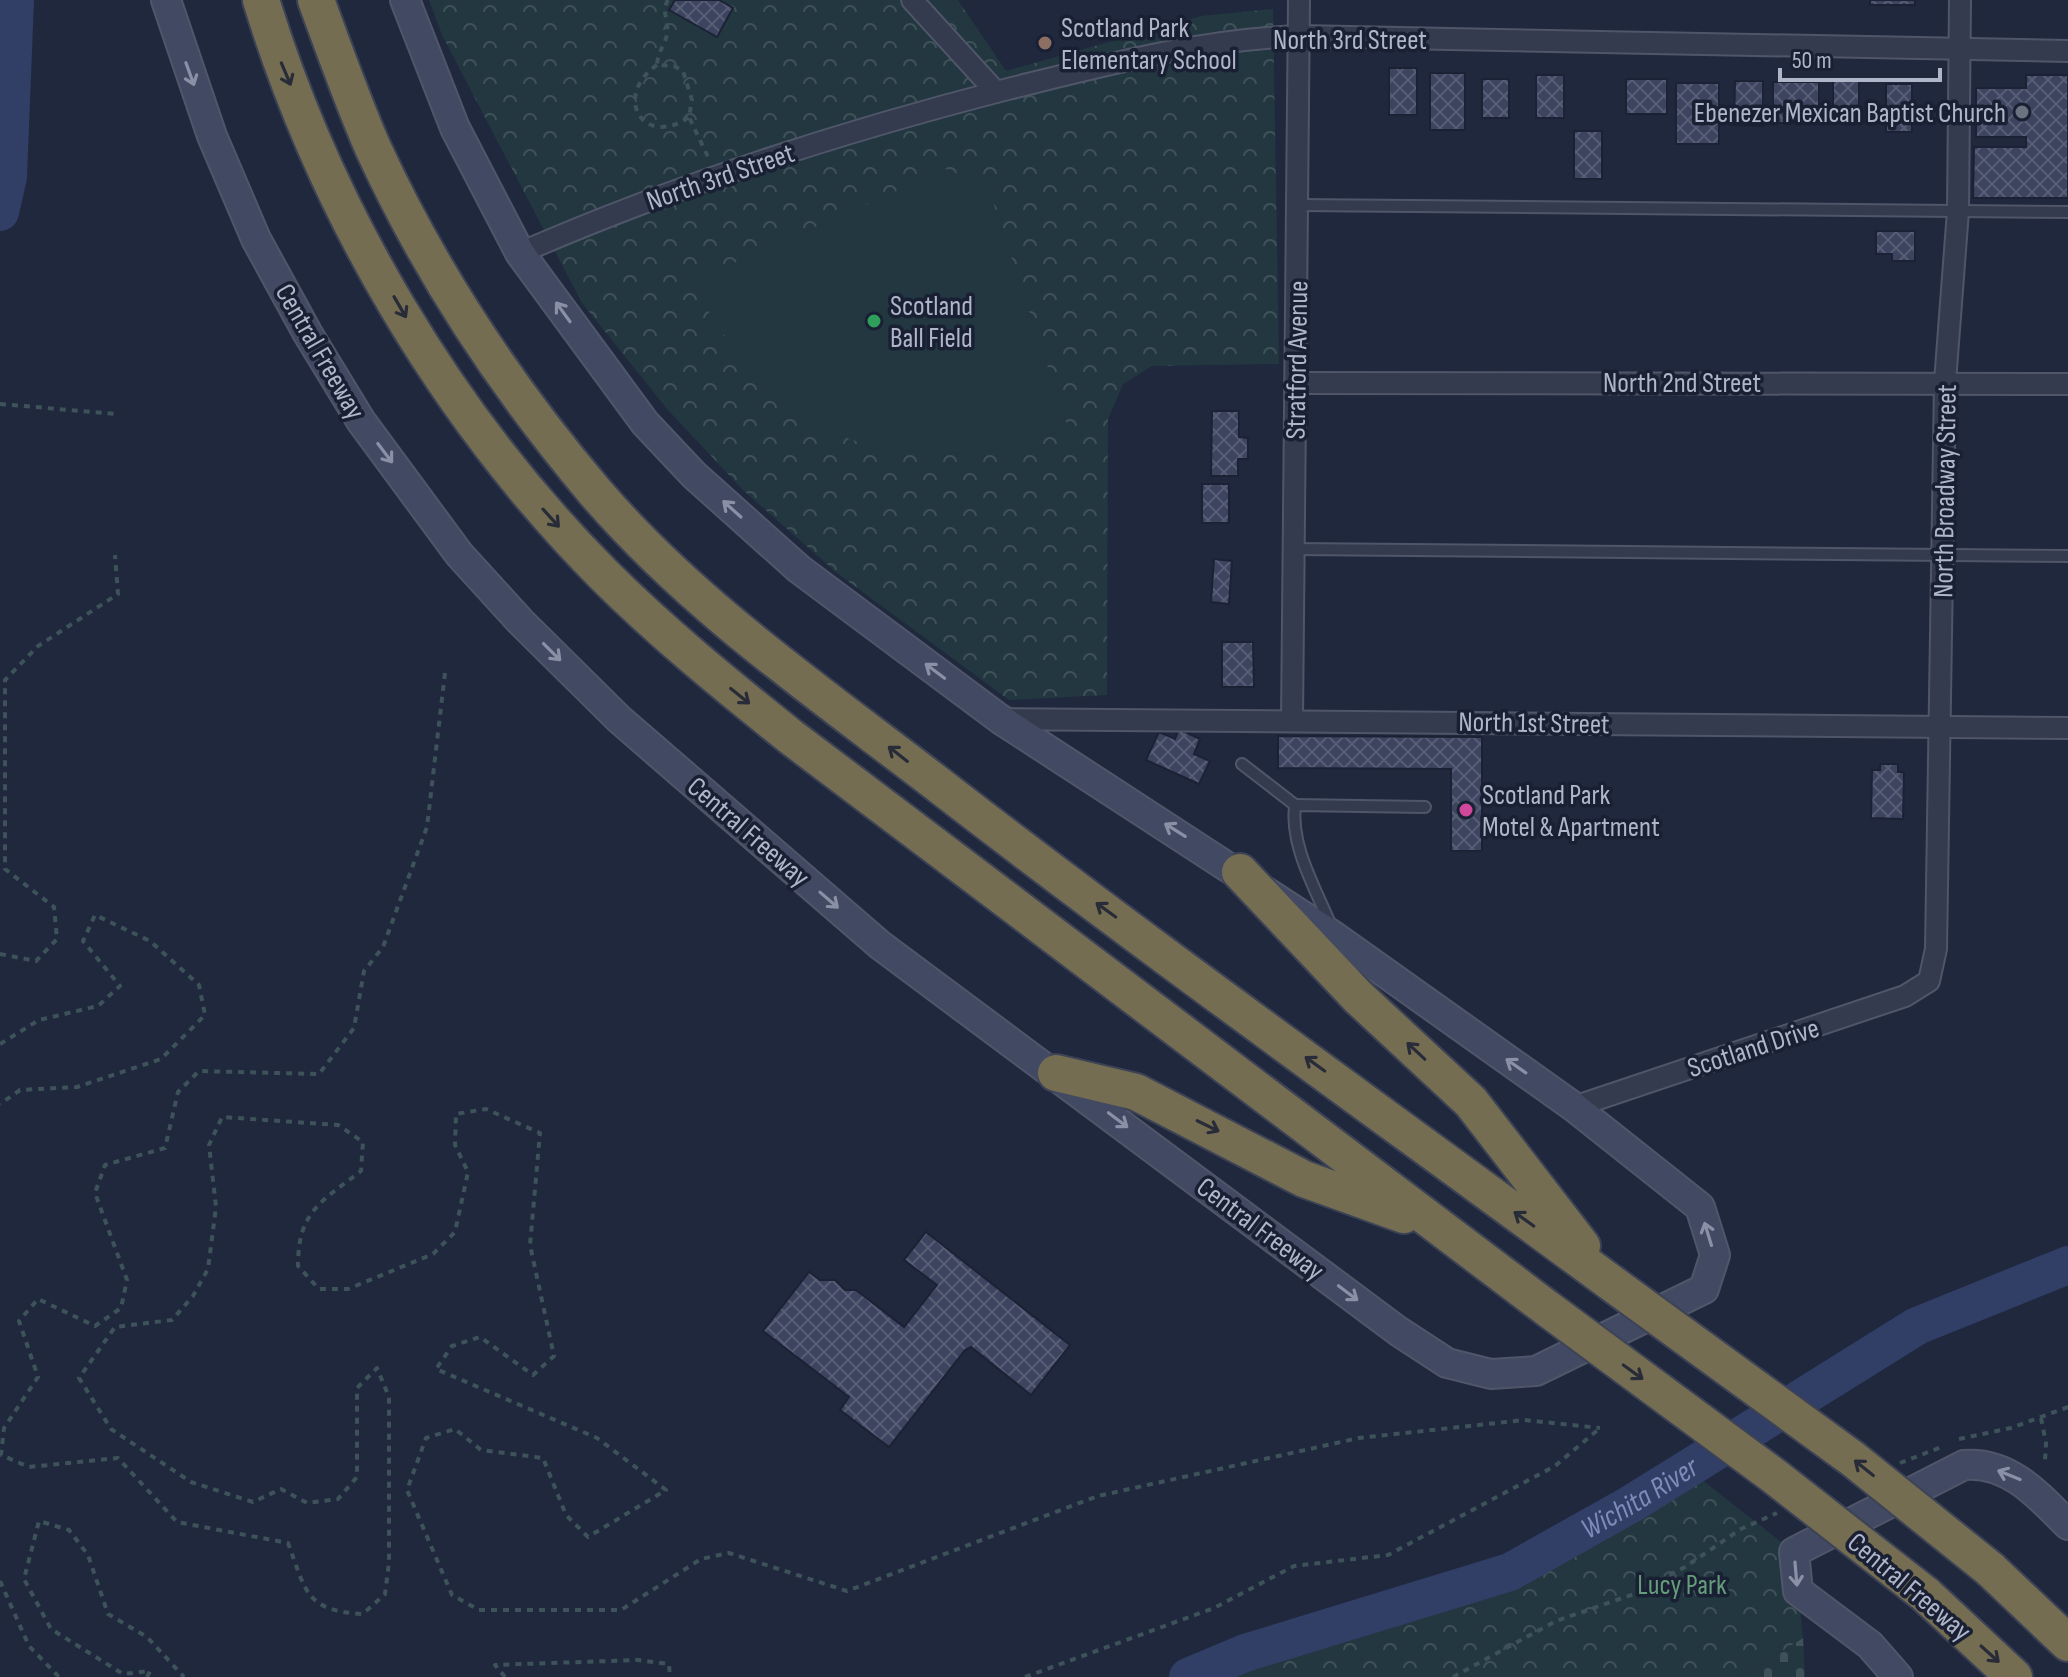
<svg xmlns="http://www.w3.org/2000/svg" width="2068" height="1677" viewBox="0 0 2068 1677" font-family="'Sofia Sans Condensed',sans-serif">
<defs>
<pattern id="cemetery-stones" width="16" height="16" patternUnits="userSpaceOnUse" patternTransform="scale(2)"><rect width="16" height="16" fill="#22373f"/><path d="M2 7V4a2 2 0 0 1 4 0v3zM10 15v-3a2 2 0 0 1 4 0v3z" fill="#405259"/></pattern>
<pattern id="park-crowns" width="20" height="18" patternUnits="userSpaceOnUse" patternTransform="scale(2)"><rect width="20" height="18" fill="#22373f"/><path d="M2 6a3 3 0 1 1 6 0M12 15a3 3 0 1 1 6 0" fill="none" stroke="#405259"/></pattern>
<pattern id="building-cross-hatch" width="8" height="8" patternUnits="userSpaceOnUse" patternTransform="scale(2)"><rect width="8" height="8" fill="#3c445f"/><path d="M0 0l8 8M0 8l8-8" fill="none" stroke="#565d75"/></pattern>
</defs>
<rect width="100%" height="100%" fill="#20283e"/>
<polygon fill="url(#cemetery-stones)" points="1803,1638 1805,1677 1740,1677"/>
<g fill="url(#park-crowns)">
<polygon points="0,0 15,0 8,177 0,212"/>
<polygon points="429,0 958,0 1006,71 1201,16 1273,9 1279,364 1152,366 1123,384 1108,419 1107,695 1009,700 837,573 743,490 668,410 582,303 442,35"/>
<polygon points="1688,1469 1794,1552 1803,1638 1740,1677 1188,1677 1245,1653 1510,1572"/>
</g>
<polygon fill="#22373f" points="946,169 988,187 1068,428 1015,448 941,455 873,447 830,432 740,360 709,312 696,280"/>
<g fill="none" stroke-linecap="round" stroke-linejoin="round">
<g stroke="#313e65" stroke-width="38">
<polyline points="0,212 8,177 15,0"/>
<path id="s1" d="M1188,1677L1245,1653L1510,1572L1631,1504L1917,1326L2068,1265"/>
</g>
</g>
<g fill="url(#building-cross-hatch)" stroke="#1c2235" stroke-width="2">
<polygon points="675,0 719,0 733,8 717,37 669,10"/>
<rect x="1870" y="0" width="45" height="5"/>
<rect x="1389" y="68" width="28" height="47"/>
<rect x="1430" y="73" width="35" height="57"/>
<rect x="1536" y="75" width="28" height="43"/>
<polygon points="2026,75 2068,75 2068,198 1973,198 1974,147 2026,147 2026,137 1976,137 1976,88 2026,88"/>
<rect x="1482" y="79" width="27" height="39"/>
<rect x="1626" y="79" width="41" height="35"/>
<polygon points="1735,81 1763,81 1763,126 1734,125"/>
<rect x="1833" y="81" width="26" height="36"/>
<rect x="1773" y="82" width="46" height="41"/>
<rect x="1676" y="83" width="43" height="61"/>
<rect x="1886" y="84" width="26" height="48"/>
<rect x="1574" y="131" width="28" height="48"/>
<polygon points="1876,231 1915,231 1915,261 1892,261 1892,254 1876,254"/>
<polygon points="1212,411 1239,411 1239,437 1248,438 1248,459 1238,459 1238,476 1211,476"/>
<rect x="1202" y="484" width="27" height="39"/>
<polygon points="1214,559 1232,561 1229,604 1211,602"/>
<polygon points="1222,642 1253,642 1254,687 1222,687"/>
<polygon points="1179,729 1200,739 1194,754 1210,761 1199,784 1146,760 1159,732 1175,739"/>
<polygon points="1278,736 1482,737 1482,851 1451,851 1451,769 1278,768"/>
<polygon points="1880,764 1898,764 1898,772 1904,772 1903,819 1871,818 1872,770 1880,770"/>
<polygon points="926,1232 1070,1345 1031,1395 971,1347 965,1350 889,1447 840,1410 849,1397 763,1331 809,1272 820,1280 835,1280 845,1290 856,1290 904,1327 937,1285 904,1260"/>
</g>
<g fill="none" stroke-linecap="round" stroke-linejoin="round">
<defs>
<g id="service">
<polyline points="1297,205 2068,212"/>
<polyline points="1294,549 2068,556"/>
<polyline points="1242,764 1295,805"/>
<path d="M1330,924C1315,887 1290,846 1295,805L1425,807"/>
</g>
<g id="minor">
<polyline points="912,0 996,92"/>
<path d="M520,253C678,184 841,132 1008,89C1105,65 1198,40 1299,36L2068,51"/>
<polyline points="1295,383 2068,384"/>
<polyline points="1000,719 2068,728"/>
<polyline points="1292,720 1299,0"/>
<polyline points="1574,1107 1905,996 1929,981 1936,949 1945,382 1958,211 1960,0"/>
</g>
<g id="secondary">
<polyline points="166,0 212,136 256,239 308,334 361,421 459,554 520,621 619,719 880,945 1398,1331 1447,1363 1491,1374 1536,1371 1704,1289 1715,1255 1700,1207 1574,1107 1335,937 1000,719 799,569 694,475 645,423 520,253 455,128 405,0"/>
<path d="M1898,1677L1870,1645L1798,1591L1794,1552L1964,1465C2009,1461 2039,1496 2068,1525"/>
</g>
<g id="motorway">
<path d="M261,0C326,212 447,417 603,574C662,633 726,685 791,737L1548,1309"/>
<path d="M316,0C334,49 352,100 373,148C430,272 507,388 595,492C692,605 818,692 935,782C1156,953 1385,1116 1610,1282"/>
<polyline points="1240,872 1358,997 1471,1102 1582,1246"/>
<polyline points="1056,1073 1136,1092 1304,1179 1404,1215"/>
<polyline points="1990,1569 2068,1643"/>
<polyline points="1925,1594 2014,1677"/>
</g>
</defs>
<use href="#service" stroke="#505669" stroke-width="14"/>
<use href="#minor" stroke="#505669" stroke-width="24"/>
<use href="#secondary" stroke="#505669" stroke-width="32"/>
<use href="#motorway" stroke="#3d4356" stroke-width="40"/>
<g stroke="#3d5359" stroke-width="4" stroke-dasharray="6 6" stroke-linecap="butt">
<path d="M668,0C661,12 669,21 667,33C666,45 658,49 657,65L674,66L683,71L692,100L689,117L709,159"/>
<path d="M657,65C612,96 643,149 689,117"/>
<polyline points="0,404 116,414"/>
<path d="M445,673L427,827L383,947L364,971L354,1028L319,1074L199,1071L178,1092L165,1148L105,1165L95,1193L127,1280L121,1308L95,1326L38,1299L19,1321L38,1377L4,1428L1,1455L29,1467L118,1458L177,1522L288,1543C306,1591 305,1611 363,1614L385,1594L389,1562V1397L377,1368L357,1388V1477L338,1499L307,1503L281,1489L253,1502L191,1482L111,1429L79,1378L115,1327L172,1320L193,1296L208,1269L216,1207L209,1145L222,1117L338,1125L363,1142L361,1171C321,1202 298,1211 298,1266L319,1289H348L433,1254L455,1232L468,1172L455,1145L456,1114L486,1109L540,1133L530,1245L554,1356L533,1375L480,1337L452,1346L436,1369L597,1438L666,1490L588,1537L566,1515L543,1458L481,1450L455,1429L426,1438L407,1490L452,1595L479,1610H621L701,1559L729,1553L847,1591L1098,1496L1359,1438L1524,1420L1600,1428"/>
<polyline points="0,954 36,961 57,939 54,907 5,869 5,680 38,646 118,594 115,555"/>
<polyline points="0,1044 39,1020 98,1006 120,986 83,941 95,915 150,941 199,985 205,1015 161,1059 77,1087 20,1090 0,1104"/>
<polyline points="2041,1418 2046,1443 2045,1461"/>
<polyline points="1959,1439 2011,1428 2068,1407"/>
<polyline points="1900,1463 1944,1446"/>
<polyline points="0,1581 29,1646 59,1677"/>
<polyline points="147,1677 150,1671 123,1674 51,1629 24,1579 39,1521 69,1530 88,1555 108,1614 147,1637 184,1677"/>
<polyline points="505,1677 495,1665 638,1660 669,1664 670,1677"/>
<polyline points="1025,1677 1214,1608 1294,1566 1388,1555 1555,1466 1600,1428"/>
<polyline points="1453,1677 1556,1621 1634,1594 1685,1567 1741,1529 1777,1513"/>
</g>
<use href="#service" stroke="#353b4e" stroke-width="10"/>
<use href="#minor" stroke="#353b4e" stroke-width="20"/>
<use href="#secondary" stroke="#424962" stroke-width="28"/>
<use href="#motorway" stroke="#756d51" stroke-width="36"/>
<defs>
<g id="motorway-bridge">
<polyline points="1610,1282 1853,1459 1990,1569"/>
<polyline points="1548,1309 1774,1476 1925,1594"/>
</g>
</defs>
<use href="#motorway-bridge" stroke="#3d4356" stroke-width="40" stroke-linecap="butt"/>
<use href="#motorway-bridge" stroke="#756d51" stroke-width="36"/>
</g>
<defs><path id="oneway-shaft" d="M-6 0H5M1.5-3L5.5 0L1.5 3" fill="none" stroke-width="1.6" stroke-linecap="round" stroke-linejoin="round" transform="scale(2)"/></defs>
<g stroke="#8a90a6">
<use href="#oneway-shaft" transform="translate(190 74) rotate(70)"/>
<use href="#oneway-shaft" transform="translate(563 312) rotate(-126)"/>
<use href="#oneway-shaft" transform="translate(385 453) rotate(53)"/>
<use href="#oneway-shaft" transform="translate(732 509) rotate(-138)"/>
<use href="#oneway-shaft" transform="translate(552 652) rotate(45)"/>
<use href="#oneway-shaft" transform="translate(935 671) rotate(-143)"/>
<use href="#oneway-shaft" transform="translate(1175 830) rotate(-148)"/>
<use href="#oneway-shaft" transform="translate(829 900) rotate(41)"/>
<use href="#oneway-shaft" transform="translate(1516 1066) rotate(-145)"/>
<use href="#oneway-shaft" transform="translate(1118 1120) rotate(37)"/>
<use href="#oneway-shaft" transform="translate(1708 1234) rotate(-107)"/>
<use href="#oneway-shaft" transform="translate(1348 1293) rotate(37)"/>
<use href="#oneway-shaft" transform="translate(2009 1475) rotate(-158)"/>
<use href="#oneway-shaft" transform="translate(1796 1574) rotate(85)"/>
</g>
<g stroke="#282c38">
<use href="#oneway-shaft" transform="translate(286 74) rotate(67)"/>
<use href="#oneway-shaft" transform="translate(400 307) rotate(60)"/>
<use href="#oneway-shaft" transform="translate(551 518) rotate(48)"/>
<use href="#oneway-shaft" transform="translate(740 696) rotate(39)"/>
<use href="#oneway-shaft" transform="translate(898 754) rotate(-142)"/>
<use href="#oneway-shaft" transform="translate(1106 910) rotate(-144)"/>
<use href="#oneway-shaft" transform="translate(1416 1051) rotate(-137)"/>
<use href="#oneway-shaft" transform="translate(1315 1064) rotate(-144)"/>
<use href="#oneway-shaft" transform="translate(1208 1126) rotate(26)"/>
<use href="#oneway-shaft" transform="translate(1524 1219) rotate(-144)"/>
<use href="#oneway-shaft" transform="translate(1633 1372) rotate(36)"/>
<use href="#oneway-shaft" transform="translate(1864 1468) rotate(-141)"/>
<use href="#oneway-shaft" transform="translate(1990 1654) rotate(42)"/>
</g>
<circle fill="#8d6e63" stroke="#1a2033" stroke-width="3" cx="1045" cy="43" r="8"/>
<circle fill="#6b7280" stroke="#1a2033" stroke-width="3" cx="2022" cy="112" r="8"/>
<circle fill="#2e9e5b" stroke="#1a2033" stroke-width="3" cx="874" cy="321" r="8"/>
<circle fill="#d1479c" stroke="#1a2033" stroke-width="3" cx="1466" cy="810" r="8"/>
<g text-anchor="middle" stroke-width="7" stroke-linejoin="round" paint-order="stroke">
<g font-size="28" fill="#b0b6ca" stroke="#1a2033" text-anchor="start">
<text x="1061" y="37">Scotland Park<tspan x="1061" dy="32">Elementary School</tspan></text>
<text x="2006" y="122" text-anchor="end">Ebenezer Mexican Baptist Church</text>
<text x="890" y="315">Scotland<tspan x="890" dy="32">Ball Field</tspan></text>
<text x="1482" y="804">Scotland Park<tspan x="1482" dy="32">Motel &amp; Apartment</tspan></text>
</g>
<g font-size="28" fill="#b0b6ca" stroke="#1a2033">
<text x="1350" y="49">North 3rd Street</text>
<text transform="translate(720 176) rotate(-19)" y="10">North 3rd Street</text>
<text transform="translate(321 351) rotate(60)" y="10">Central Freeway</text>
<text transform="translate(1296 360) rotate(-89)" y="10">Stratford Avenue</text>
<text x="1682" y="392">North 2nd Street</text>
<text transform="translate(1944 491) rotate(-89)" y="10">North Broadway Street</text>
<text transform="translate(1534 722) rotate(1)" y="10">North 1st Street</text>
<text transform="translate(749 831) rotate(41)" y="10">Central Freeway</text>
<text transform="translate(1753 1047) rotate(-18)" y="10">Scotland Drive</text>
<text transform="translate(1261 1228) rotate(37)" y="10">Central Freeway</text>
<text transform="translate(1910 1586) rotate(40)" y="10">Central Freeway</text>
</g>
<g font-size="28" fill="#659d7b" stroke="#1a2033">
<text x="1682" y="1594">Lucy Park</text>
</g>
<g font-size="30" font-style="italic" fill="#7c8cb9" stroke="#1a2033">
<text dy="10" stroke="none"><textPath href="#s1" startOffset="488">Wichita River</textPath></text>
</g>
</g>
<path d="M1780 68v12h160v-12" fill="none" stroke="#b0b6ca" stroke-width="4"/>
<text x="1792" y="68" font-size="24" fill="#b0b6ca" stroke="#1a2033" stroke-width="6" paint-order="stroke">50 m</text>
</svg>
